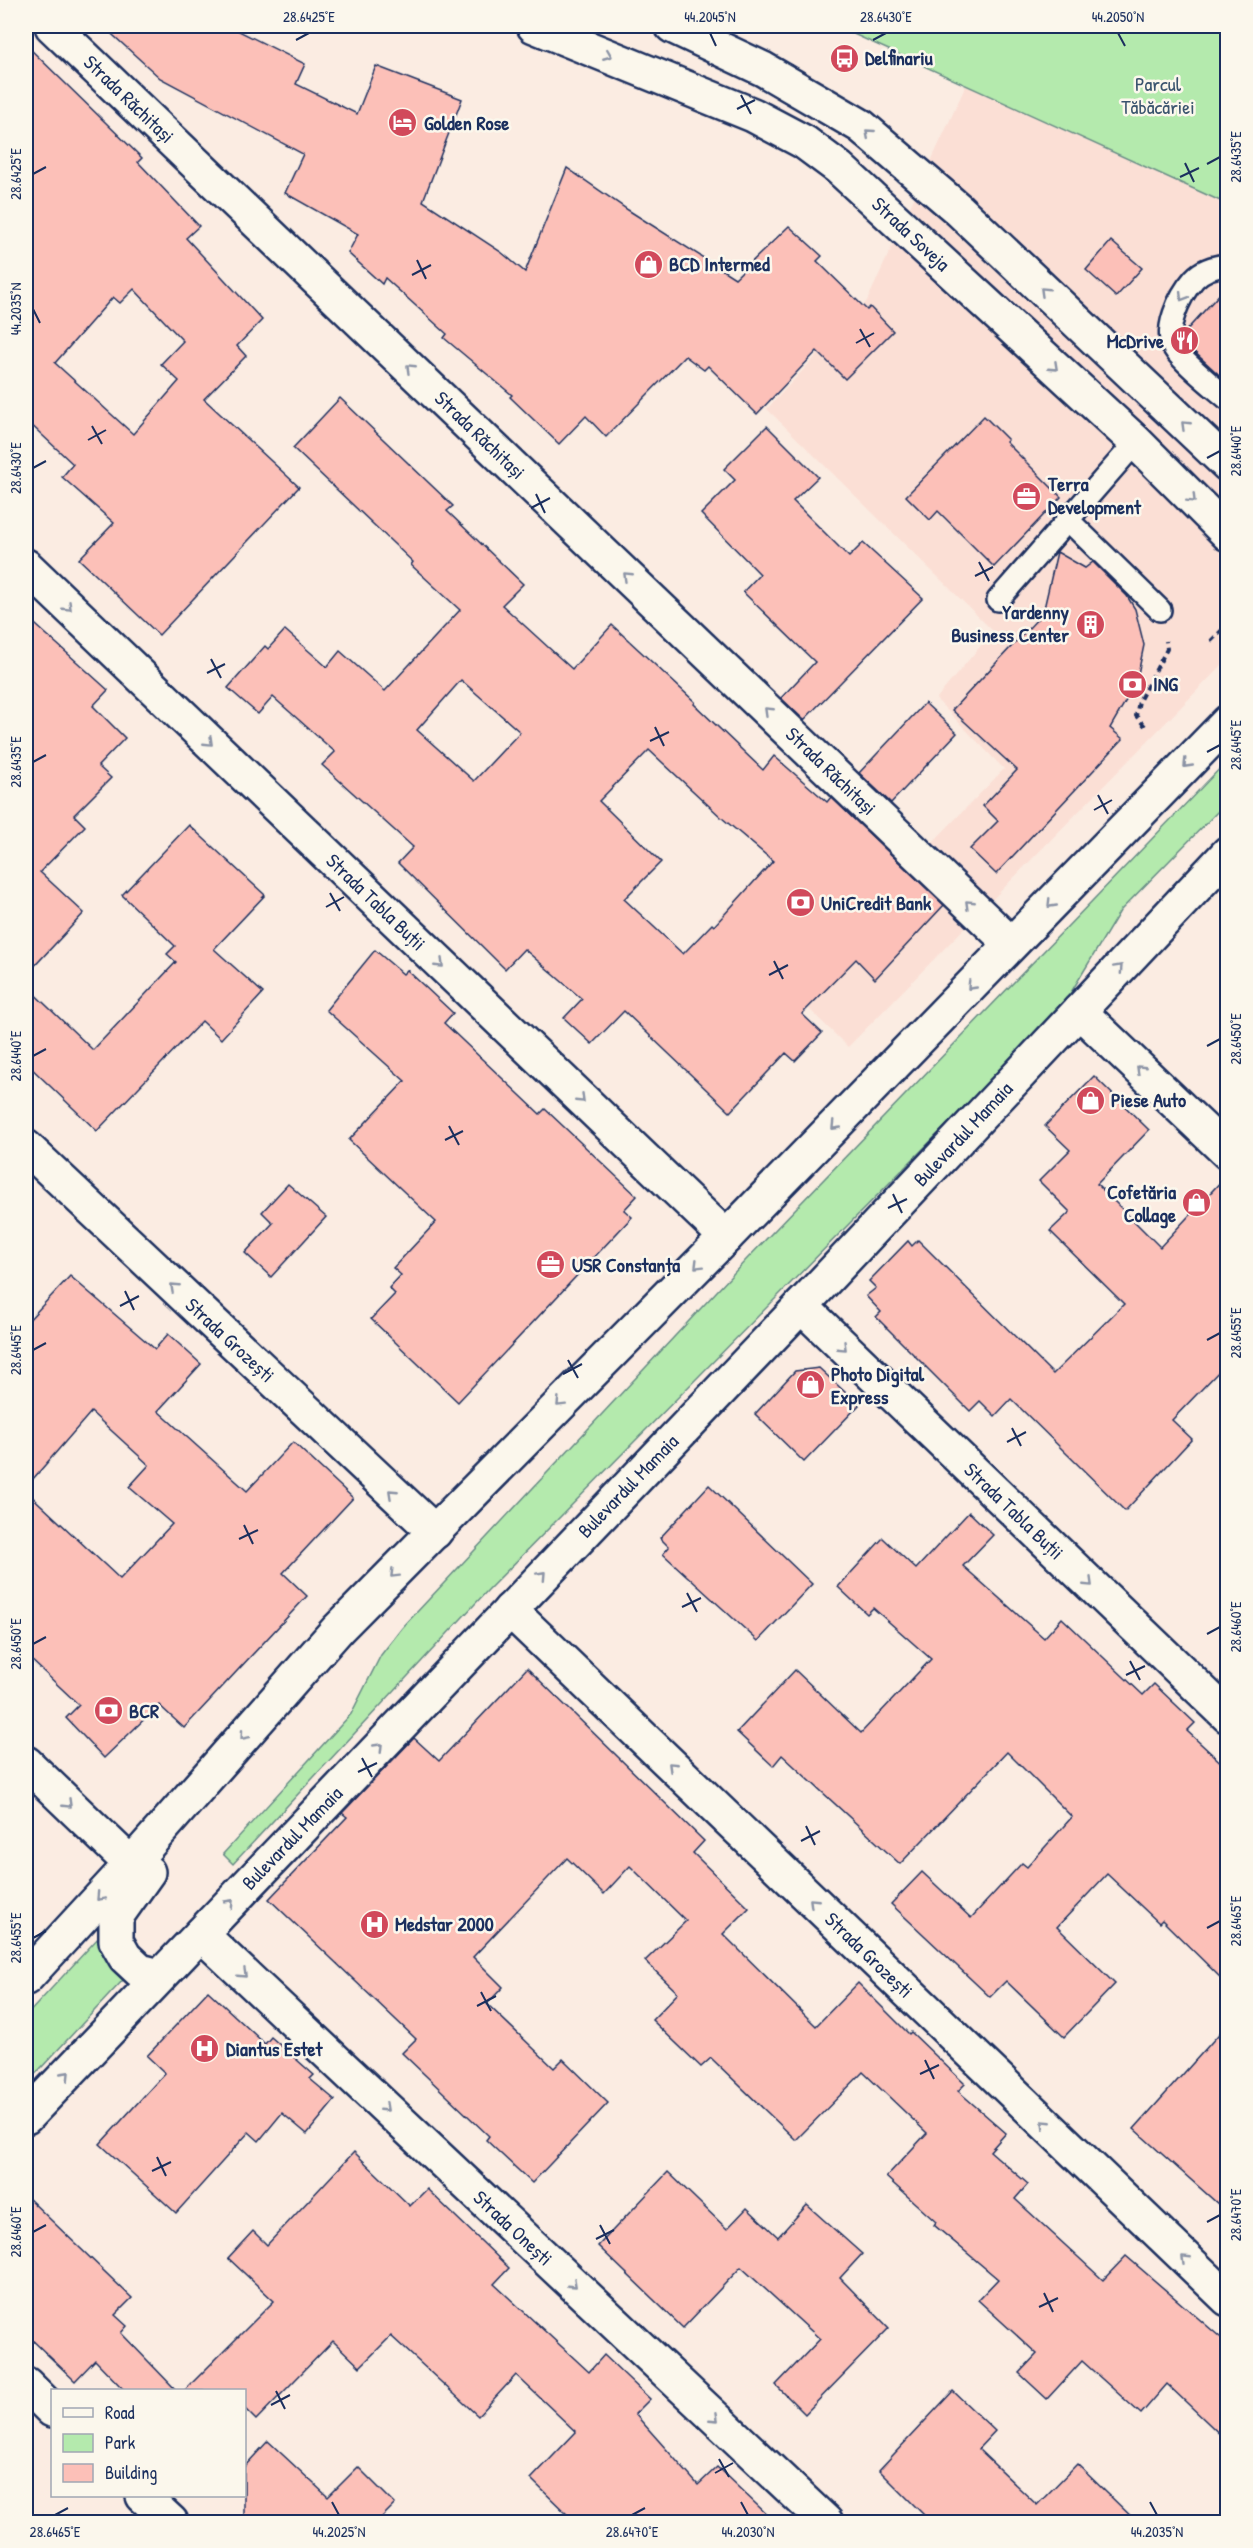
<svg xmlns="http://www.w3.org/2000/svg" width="1253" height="2548" viewBox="0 0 1253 2548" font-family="'Patrick Hand',sans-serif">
<rect width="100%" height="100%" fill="#fbece2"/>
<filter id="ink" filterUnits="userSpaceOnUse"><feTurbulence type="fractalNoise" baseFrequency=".0167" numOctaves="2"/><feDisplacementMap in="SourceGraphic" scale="12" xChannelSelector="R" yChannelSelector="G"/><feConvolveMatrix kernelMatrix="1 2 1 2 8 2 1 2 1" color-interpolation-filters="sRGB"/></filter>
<g filter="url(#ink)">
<polygon fill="#fbdfd5" points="966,85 1227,204 1227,660 848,1047 717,919 857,774 929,846 1004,769 936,699 993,631 767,409 867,301"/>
<g fill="#b4eaad" stroke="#688c86" stroke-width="1.5">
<polygon points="836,26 1227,26 1227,204"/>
<polygon points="1227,761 1227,802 1120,911 1061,1009 488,1590 233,1864 223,1854 351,1714 381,1655 402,1628 746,1260"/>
<polygon points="99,1937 115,1972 123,1980 26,2084 26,2016"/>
</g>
<g fill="#fcc0b8" stroke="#1b2f5e" stroke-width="1.5" fill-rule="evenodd">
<polygon points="103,26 229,26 305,64 296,84 357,114 376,66 462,99 423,201 501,252 525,272 567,168 628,210 735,278 789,226 822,256 817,261 867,310 870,307 893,331 845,379 817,351 757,414 708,366 704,370 685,356 606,437 586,416 559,444 510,397 512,395 444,338 447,334 385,278 382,284 348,253 358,234 285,193 303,154 160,78"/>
<path d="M26,45L142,158L138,162L199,226L186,238L262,320L237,346L246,356L204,399L299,487L159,635L79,559L114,523L62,477L73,464L26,420ZM134,289L183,341L161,364L179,381L133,434L55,363L113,297L120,303Z"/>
<polygon points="1111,241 1142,268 1116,297 1086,270"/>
<polygon points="1227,286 1227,382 1190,348 1183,334"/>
<path d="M340,398L453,506L447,511L523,584L502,605L572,669L612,625L695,702L694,704L763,770L774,756L827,802L831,797L944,905L875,979L856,959L802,1014L822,1033L795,1061L786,1053L730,1112L624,1011L592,1044L564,1018L582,999L524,949L505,969L398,863L413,847L322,765L335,752L273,697L258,714L228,688L265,646L268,649L285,630L327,667L340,651L385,691L460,610L411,565L413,562L293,448ZM461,680L520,732L474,781L417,730ZM649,750L722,818L773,861L714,926L712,924L683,954L624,899L661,862L599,801Z"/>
<polygon points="984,416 1008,440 1006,442 1061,497 994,567 938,511 930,520 906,496"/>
<polygon points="767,426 818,477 793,501 849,557 863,543 923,598 804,720 781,698 815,662 743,592 760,574 701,514 735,480 724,469"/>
<polygon points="1057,552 1085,568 1093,562 1127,596 1135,609 1144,645 1138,674 1128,697 1110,728 1123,739 996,874 970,849 998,821 983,806 1017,770 952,710 1043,613"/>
<polygon points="26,616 108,690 93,706 125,738 98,766 111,778 74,815 85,826 40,872 84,913 26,975"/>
<polygon points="925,703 957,733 891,803 859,773"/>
<polygon points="189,825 265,895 214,949 263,993 221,1039 202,1021 97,1131 26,1063 26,986 93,1050 176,962 167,954 175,946 122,895"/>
<polygon points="375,950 403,974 407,970 453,1013 444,1023 540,1114 545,1109 637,1196 624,1210 632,1217 458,1402 371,1319 395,1294 389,1288 401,1275 393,1268 436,1222 349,1140 405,1081 326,1010"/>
<polygon points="1094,1076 1149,1130 1097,1184 1160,1247 1227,1175 1227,1363 1172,1420 1192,1439 1125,1511 1011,1399 995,1416 980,1401 970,1411 876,1317 881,1312 866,1296 876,1288 869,1281 908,1241 912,1246 918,1240 1053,1374 1124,1304 1050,1231 1070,1212 1039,1181 1070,1150 1045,1126"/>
<polygon points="288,1184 326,1217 271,1277 245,1253 273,1223 262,1212"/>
<polygon points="70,1276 155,1349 168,1334 201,1364 158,1411 247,1491 293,1442 353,1498 283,1573 307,1596 184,1728 159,1705 104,1758 66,1718 79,1705 26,1655 26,1491 120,1579 172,1524 129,1487 149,1465 91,1412 26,1487 26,1323"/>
<polygon points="819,1368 859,1405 804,1462 755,1414 795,1371"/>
<polygon points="709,1485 812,1584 758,1641 663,1554 669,1547 660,1538"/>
<polygon points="969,1512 993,1535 963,1566 1044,1638 1062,1618 1143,1695 1154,1684 1195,1723 1187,1731 1227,1768 1227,1984 1162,1920 1159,1923 1107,1874 1057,1927 1115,1984 1064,2037 1006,1981 990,1997 891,1904 922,1872 971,1918 1022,1863 1027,1867 1072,1817 1007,1752 900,1864 782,1755 773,1766 737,1732 795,1670 861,1733 931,1659 873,1608 867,1614 838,1587 883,1538 916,1569"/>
<polygon points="527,1668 704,1841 693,1853 749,1908 723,1934 816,2026 858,1983 909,2034 911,2032 965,2084 958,2091 1006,2133 990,2151 1028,2184 1015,2199 1103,2280 1126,2256 1227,2343 1227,2441 1167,2384 1141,2414 1082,2361 1047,2399 1019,2373 1037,2354 978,2300 998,2279 934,2225 936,2222 886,2177 927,2133 863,2072 796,2140 711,2058 701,2067 652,2020 678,1993 645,1961 686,1921 630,1866 604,1894 567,1858 473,1957 503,1987 487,2004 554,2068 563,2059 608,2103 532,2183 486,2140 489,2136 402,2053 416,2039 269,1899 347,1817 342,1813 414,1738 439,1761"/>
<polygon points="208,1991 265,2044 271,2037 314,2075 310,2079 335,2100 307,2134 282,2113 259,2141 249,2132 176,2213 100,2144 165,2073 147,2056"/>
<polygon points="1227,2025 1227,2212 1134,2129"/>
<polygon points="354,2152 410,2206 427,2189 509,2268 494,2284 589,2372 604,2355 650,2399 635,2414 698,2485 717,2467 776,2523 576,2523 531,2479 576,2432 516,2375 478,2416 391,2336 360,2367 333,2341 256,2420 244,2408 244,2391 184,2391 274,2301 228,2258 253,2231 267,2245"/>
<polygon points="668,2172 727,2229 747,2208 778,2237 807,2205 862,2254 840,2278 889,2328 805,2414 776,2385 820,2339 741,2267 683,2328 598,2246"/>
<polygon points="26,2196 132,2298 115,2315 127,2326 121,2333 177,2391 125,2391 95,2360 75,2381 26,2334"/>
<polygon points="953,2391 995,2431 978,2449 1037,2505 1077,2464 1138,2523 932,2523 879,2470"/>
<polygon points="268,2441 328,2497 358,2467 395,2504 376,2523 244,2523 244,2467"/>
</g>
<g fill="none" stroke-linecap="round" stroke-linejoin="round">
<defs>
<g id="service">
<path d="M1228,265C1215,266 1203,269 1194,279C1180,295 1161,332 1176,351C1187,366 1213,386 1228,399"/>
<polyline points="1068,520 1160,610"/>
<polyline points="998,600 1136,442"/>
</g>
<g id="minor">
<polyline points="52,26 1011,944"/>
<polyline points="26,566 726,1237"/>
<polyline points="1079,1011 1228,1153"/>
<polyline points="26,1147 435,1532"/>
<polyline points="801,1306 1228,1716"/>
<polyline points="510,1610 1228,2299"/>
<polyline points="26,1763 131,1864"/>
<polyline points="201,1934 826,2522"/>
<polyline points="26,2384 52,2410"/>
<polyline points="143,2496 171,2522"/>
</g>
<g id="secondary">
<polyline points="534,26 753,115 804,142 839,168 1136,442 1228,534"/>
<polyline points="672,26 763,69 861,126 959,210 1228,465"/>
<polyline points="148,1872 116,1917 116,1941 125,1957 140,1971 160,1976"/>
<polyline points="26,1978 131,1864 338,1629 726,1237 1228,722"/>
<polyline points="26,2117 801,1306 1228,853"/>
</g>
</defs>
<use href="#service" stroke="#1b2f5e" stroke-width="26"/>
<use href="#minor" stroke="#1b2f5e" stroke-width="38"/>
<use href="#secondary" stroke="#1b2f5e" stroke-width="38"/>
<g stroke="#1b2f5e" stroke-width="4" stroke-dasharray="6 4.5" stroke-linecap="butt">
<polyline points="1211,641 1228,624"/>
<polyline points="1145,726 1136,716 1139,701 1167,649 1166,641"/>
</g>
<use href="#service" stroke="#fbf7ec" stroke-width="21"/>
<use href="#minor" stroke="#fbf7ec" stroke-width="33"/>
<use href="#secondary" stroke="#fbf7ec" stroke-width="33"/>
</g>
<defs><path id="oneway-chevron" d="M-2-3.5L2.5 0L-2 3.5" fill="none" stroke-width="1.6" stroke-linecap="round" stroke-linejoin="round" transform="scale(1.5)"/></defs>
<g stroke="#8b93a5">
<use href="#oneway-chevron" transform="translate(608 55) rotate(22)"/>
<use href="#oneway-chevron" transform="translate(869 133) rotate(-139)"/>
<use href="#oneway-chevron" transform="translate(1044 291) rotate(-136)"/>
<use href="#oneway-chevron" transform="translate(1183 297) rotate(121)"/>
<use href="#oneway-chevron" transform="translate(1054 367) rotate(43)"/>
<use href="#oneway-chevron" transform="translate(410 368) rotate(-136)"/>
<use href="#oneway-chevron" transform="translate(1185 425) rotate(-136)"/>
<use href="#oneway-chevron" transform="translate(1192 499) rotate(45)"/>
<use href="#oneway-chevron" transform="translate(627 576) rotate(-136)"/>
<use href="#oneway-chevron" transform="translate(68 607) rotate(44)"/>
<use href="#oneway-chevron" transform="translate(768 711) rotate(-136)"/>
<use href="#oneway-chevron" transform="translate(209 742) rotate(44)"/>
<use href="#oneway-chevron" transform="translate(1187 764) rotate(134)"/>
<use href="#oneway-chevron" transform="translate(969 904) rotate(-136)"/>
<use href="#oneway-chevron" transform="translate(1051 904) rotate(134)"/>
<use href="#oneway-chevron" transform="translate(440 964) rotate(44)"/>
<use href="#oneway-chevron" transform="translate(1119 968) rotate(-47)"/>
<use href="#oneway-chevron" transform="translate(971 986) rotate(134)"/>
<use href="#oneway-chevron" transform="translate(1140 1069) rotate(-136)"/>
<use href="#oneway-chevron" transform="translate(581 1099) rotate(44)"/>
<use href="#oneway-chevron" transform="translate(835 1126) rotate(134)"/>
<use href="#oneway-chevron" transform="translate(698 1265) rotate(135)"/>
<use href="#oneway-chevron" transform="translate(174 1287) rotate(-137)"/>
<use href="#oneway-chevron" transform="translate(843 1347) rotate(44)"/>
<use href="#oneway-chevron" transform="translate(560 1403) rotate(135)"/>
<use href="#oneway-chevron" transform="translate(392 1493) rotate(-137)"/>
<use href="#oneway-chevron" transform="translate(394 1574) rotate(135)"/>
<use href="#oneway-chevron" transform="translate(542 1575) rotate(-47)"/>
<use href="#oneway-chevron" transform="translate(1089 1583) rotate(44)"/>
<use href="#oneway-chevron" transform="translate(244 1736) rotate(131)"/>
<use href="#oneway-chevron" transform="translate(379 1747) rotate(-46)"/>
<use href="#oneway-chevron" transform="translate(672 1766) rotate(-136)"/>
<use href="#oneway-chevron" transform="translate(68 1804) rotate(44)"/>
<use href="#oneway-chevron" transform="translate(100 1897) rotate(133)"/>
<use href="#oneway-chevron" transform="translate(813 1902) rotate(-136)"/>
<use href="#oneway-chevron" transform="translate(230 1903) rotate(-46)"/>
<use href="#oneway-chevron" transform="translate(243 1974) rotate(43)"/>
<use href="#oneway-chevron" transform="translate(66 2075) rotate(-46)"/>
<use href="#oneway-chevron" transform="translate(385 2108) rotate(43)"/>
<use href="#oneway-chevron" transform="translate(1045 2124) rotate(-136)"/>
<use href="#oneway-chevron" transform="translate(1185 2259) rotate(-136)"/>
<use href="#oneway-chevron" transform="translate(573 2284) rotate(43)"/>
<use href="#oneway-chevron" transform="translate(715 2418) rotate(43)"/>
</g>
</g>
<path fill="none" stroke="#1b2f5e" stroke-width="2" d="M710,33L716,46M1118,33L1125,46M296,40L309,33M873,40L886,33M741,95L751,114M737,109L755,100M1185,163L1194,182M1207,164L1220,157M33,174L46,167M1180,177L1199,168M417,260L426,279M412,275L431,265M33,309L40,323M860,329L870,347M856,343L874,333M92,426L102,444M88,440L106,430M1207,458L1220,451M33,468L46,461M536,494L545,513M531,508L550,498M979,562L989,581M975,576L993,567M211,659L221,678M207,673L225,664M655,727L664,746M650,741L669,732M1207,752L1220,745M33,762L46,755M1098,795L1108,814M1094,810L1112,800M330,893L340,911M326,907L344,897M774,961L783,979M769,975L788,965M1207,1046L1220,1039M33,1056L46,1049M449,1126L459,1145M445,1140L463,1131M893,1194L902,1213M888,1208L907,1199M125,1291L134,1310M120,1306L139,1296M1207,1340L1220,1333M33,1350L46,1343M568,1360L578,1378M563,1374L582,1364M1012,1428L1021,1446M1007,1442L1026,1432M244,1525L253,1544M239,1539L258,1530M687,1593L697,1612M682,1607L701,1598M1207,1634L1220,1627M33,1644L46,1637M1130,1661L1140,1680M1126,1675L1145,1666M362,1758L372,1777M358,1772L377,1763M806,1826L815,1845M801,1841L820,1831M1207,1928L1220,1921M33,1938L46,1931M481,1992L491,2011M477,2006L496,1996M925,2060L934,2079M920,2074L939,2065M157,2157L166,2176M152,2171L171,2162M1207,2222L1220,2215M600,2225L610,2244M33,2232L46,2225M596,2239L614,2230M1044,2293L1053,2312M1039,2307L1058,2298M276,2391L285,2409M271,2405L290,2395M719,2459L729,2477M715,2473L733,2463M332,2502L339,2515M741,2502L748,2515M1150,2502L1157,2515M55,2515L68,2508M632,2515L645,2508"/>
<defs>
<symbol id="bus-disc" viewBox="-11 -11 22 22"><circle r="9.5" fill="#d1495b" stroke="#fbf7ec"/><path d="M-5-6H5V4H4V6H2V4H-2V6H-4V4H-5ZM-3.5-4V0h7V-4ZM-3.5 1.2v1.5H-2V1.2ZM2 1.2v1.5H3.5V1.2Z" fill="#fff"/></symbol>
<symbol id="hotel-disc" viewBox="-11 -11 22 22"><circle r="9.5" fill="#d1495b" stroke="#fbf7ec"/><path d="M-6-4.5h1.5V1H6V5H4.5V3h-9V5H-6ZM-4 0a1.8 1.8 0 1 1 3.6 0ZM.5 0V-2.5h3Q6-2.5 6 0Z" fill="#fff"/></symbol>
<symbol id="shop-disc" viewBox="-11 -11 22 22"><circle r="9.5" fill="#d1495b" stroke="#fbf7ec"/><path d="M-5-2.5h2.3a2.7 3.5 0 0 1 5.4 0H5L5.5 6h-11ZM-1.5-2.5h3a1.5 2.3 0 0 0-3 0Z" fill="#fff"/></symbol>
<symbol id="restaurant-disc" viewBox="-11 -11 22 22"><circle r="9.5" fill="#d1495b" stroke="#fbf7ec"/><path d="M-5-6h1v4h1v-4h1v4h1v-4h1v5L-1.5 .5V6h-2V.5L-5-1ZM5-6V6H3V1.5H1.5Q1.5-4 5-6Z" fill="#fff"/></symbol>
<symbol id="office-disc" viewBox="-11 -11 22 22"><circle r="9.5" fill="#d1495b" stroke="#fbf7ec"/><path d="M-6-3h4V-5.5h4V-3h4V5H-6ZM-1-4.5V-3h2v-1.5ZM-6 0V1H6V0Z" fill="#fff"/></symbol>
<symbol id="building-disc" viewBox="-11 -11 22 22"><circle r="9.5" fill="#d1495b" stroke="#fbf7ec"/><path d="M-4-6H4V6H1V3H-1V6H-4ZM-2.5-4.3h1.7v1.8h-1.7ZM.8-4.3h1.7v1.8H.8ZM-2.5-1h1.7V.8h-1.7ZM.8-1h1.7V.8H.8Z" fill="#fff"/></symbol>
<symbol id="bank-disc" viewBox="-11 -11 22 22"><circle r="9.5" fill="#d1495b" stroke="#fbf7ec"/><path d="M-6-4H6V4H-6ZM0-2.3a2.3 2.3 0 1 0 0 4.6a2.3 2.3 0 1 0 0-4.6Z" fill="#fff"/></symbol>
<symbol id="hospital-disc" viewBox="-11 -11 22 22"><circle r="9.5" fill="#d1495b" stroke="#fbf7ec"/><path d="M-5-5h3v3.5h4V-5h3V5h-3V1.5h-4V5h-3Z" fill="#fff"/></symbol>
</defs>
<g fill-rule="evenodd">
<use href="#bus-disc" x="828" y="42" width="33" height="33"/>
<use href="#hotel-disc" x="386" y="106" width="33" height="33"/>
<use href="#shop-disc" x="632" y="248" width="33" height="33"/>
<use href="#restaurant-disc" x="1168" y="324" width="33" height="33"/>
<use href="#office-disc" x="1010" y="480" width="33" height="33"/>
<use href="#building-disc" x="1074" y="608" width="33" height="33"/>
<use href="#bank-disc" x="1116" y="668" width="33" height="33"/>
<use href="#bank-disc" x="784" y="886" width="33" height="33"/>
<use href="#shop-disc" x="1074" y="1084" width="33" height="33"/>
<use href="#shop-disc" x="1180" y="1186" width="33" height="33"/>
<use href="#office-disc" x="534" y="1248" width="33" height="33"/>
<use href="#shop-disc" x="794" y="1368" width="33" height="33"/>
<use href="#bank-disc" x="92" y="1694" width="33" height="33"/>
<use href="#hospital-disc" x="358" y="1908" width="33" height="33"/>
<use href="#hospital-disc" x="188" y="2032" width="33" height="33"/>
</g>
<g text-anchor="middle" stroke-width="5" stroke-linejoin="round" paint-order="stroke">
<g font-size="20" font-weight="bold" fill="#1b2f5e" stroke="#fbf7ec" text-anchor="start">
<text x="865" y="65">Delfinariu</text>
<text x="424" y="130">Golden Rose</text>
<text x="669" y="271">BCD Intermed</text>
<text x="1164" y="348" text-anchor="end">McDrive</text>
<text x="1048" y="491">Terra<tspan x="1048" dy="23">Development</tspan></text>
<text x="1069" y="619" text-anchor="end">Yardenny<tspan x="1069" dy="23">Business Center</tspan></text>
<text x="1153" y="691">ING</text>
<text x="821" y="910">UniCredit Bank</text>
<text x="1111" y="1107">Piese Auto</text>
<text x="1176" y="1199" text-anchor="end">Cofetăria<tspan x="1176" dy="23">Collage</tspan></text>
<text x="572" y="1272">USR Constanța</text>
<text x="831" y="1381">Photo Digital<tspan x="831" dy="23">Express</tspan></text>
<text x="129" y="1718">BCR</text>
<text x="395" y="1931">Medstar 2000</text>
<text x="226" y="2056">Diantus Estet</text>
</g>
<g font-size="20" fill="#3a546e" stroke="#fbf7ec">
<text x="1158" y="91">Parcul<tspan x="1158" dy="23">Tăbăcăriei</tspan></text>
</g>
<g font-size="20" fill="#1b2f5e" stroke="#fbf7ec">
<text transform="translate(129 99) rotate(44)" y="7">Strada Răchitași</text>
<text transform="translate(911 234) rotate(43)" y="7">Strada Soveja</text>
<text transform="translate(480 435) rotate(44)" y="7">Strada Răchitași</text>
<text transform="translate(831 771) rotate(44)" y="7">Strada Răchitași</text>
<text transform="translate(376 902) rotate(44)" y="7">Strada Tabla Buții</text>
<text transform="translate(963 1134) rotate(-47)" y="7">Bulevardul Mamaia</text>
<text transform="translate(230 1340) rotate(43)" y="7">Strada Grozești</text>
<text transform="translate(628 1486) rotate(-46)" y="7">Bulevardul Mamaia</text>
<text transform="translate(1014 1511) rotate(44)" y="7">Strada Tabla Buții</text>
<text transform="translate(292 1838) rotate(-46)" y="7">Bulevardul Mamaia</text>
<text transform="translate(869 1955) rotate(44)" y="7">Strada Grozești</text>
<text transform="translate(513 2228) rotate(43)" y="7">Strada Onești</text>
</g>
</g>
<rect width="1253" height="2548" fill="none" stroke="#fbf7ec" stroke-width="66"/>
<rect x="51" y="2389" width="195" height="108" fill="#fbf7ec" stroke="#a1a7b3" stroke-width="1.5"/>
<rect x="63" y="2408" width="30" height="9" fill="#fbf7ec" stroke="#a1a7b3" stroke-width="1.5"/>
<text x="105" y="2419" font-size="18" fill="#1b2f5e">Road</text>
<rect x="63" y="2434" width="30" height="18" fill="#b4eaad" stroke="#a1a7b3" stroke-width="1.5"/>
<text x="105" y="2449" font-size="18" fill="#1b2f5e">Park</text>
<rect x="63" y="2464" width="30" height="18" fill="#fcc0b8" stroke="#a1a7b3" stroke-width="1.5"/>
<text x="105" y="2479" font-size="18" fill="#1b2f5e">Building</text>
<rect x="33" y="33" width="1187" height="2482" fill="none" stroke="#1b2f5e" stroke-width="2"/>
<g font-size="15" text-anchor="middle" fill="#1b2f5e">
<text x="309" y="22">28.6425°E</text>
<text x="710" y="22">44.2045°N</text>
<text x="886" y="22">28.6430°E</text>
<text x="1118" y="22">44.2050°N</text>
<text transform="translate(1236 157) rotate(-90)" y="5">28.6435°E</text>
<text transform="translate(16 174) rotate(-90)" y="5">28.6425°E</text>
<text transform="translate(16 309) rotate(-90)" y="5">44.2035°N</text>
<text transform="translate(1236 451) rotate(-90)" y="5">28.6440°E</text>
<text transform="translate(16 468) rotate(-90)" y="5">28.6430°E</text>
<text transform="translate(1236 745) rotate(-90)" y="5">28.6445°E</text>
<text transform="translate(16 762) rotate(-90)" y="5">28.6435°E</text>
<text transform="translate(1236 1039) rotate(-90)" y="5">28.6450°E</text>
<text transform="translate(16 1056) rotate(-90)" y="5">28.6440°E</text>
<text transform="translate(1236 1333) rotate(-90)" y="5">28.6455°E</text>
<text transform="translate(16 1350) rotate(-90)" y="5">28.6445°E</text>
<text transform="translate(1236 1627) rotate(-90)" y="5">28.6460°E</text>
<text transform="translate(16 1644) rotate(-90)" y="5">28.6450°E</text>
<text transform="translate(1236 1921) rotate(-90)" y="5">28.6465°E</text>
<text transform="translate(16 1938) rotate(-90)" y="5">28.6455°E</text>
<text transform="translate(1236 2215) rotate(-90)" y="5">28.6470°E</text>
<text transform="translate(16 2232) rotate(-90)" y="5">28.6460°E</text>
<text x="55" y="2537">28.6465°E</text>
<text x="339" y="2537">44.2025°N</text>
<text x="632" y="2537">28.6470°E</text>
<text x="748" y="2537">44.2030°N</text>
<text x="1157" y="2537">44.2035°N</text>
</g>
</svg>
